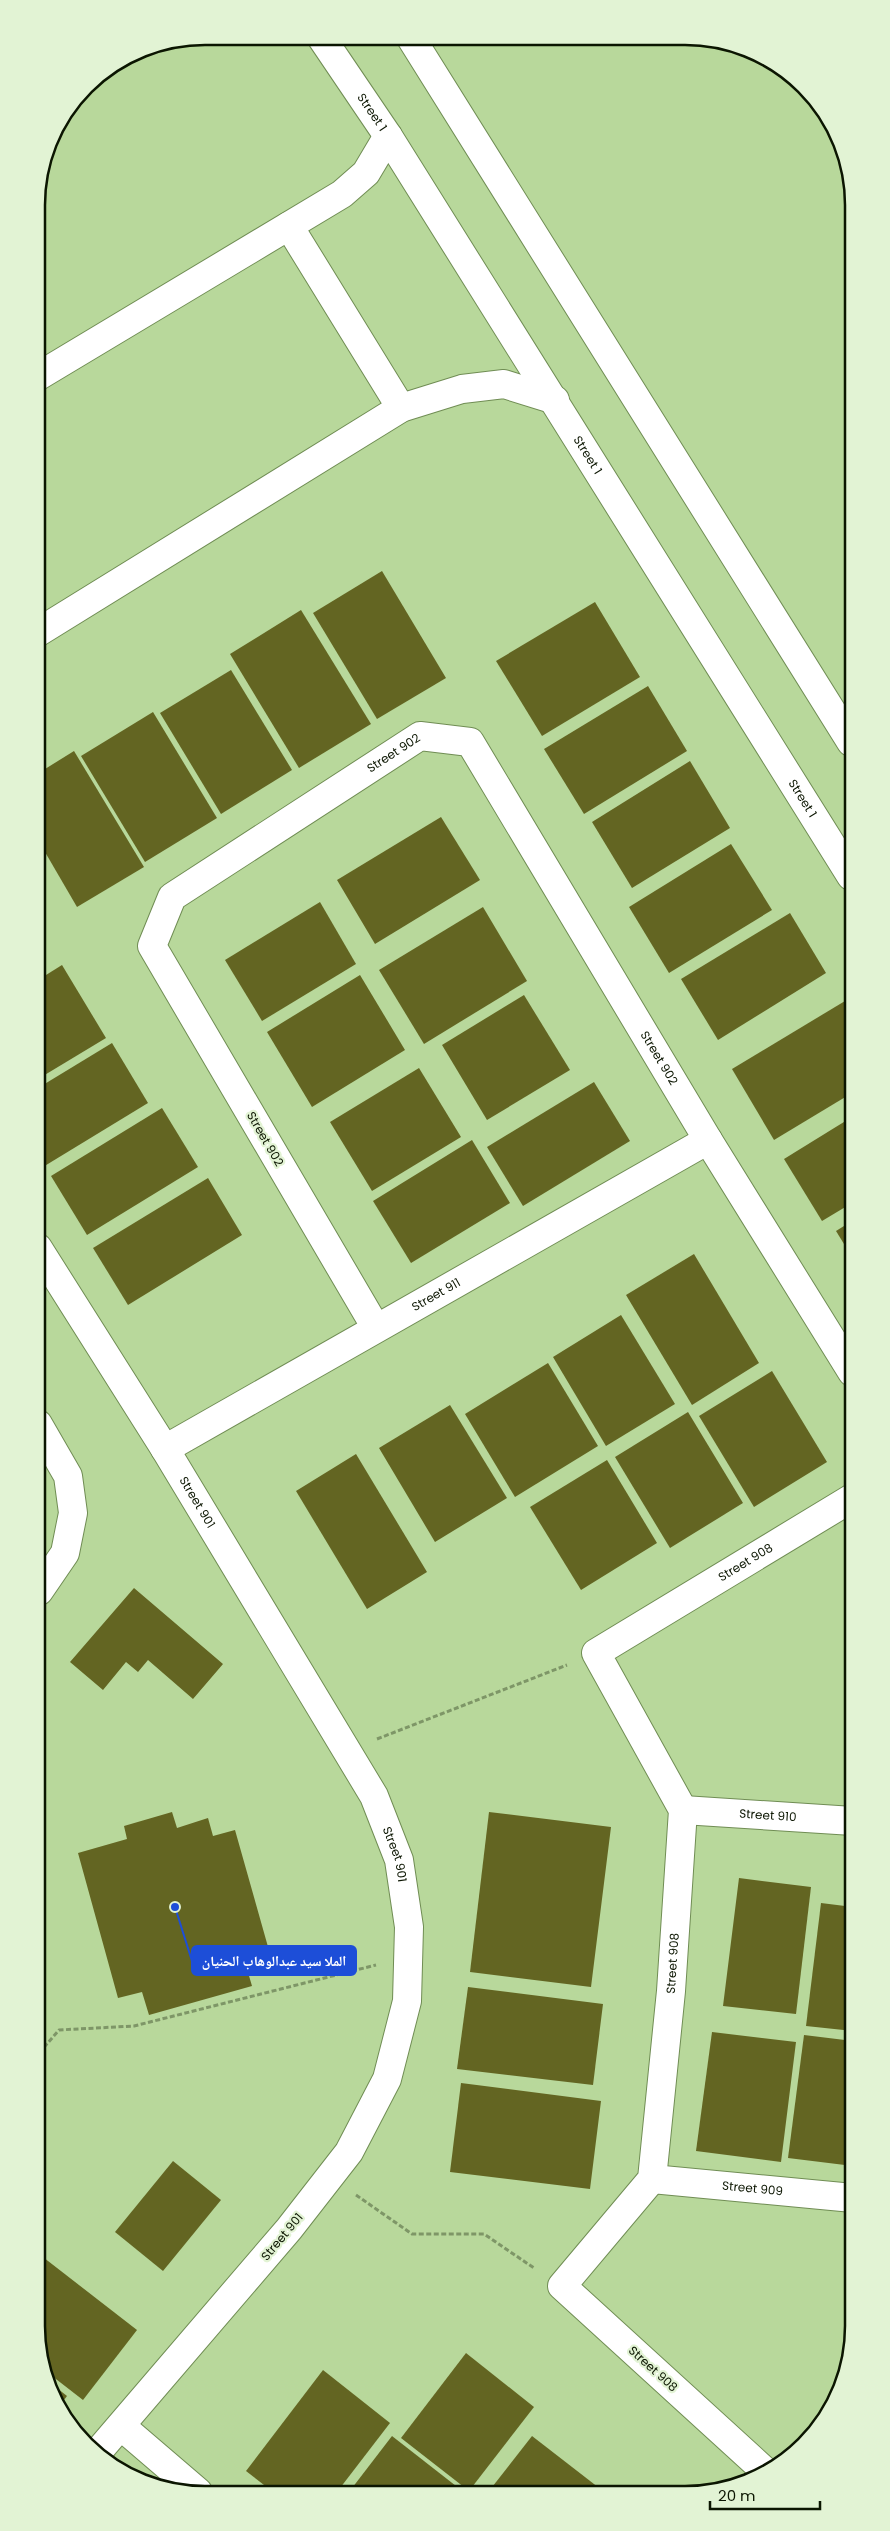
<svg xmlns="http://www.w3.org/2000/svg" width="890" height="2531" viewBox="0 0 890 2531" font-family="Poppins,'Noto Naskh Arabic',sans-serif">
<rect width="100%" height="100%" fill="#b8d89b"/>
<g fill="#636522">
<polygon points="382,571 446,678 377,719 313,613"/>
<polygon points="595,602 640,677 542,736 496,661"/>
<polygon points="301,610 371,724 299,768 230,654"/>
<polygon points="231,670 292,770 221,814 160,713"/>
<polygon points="648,686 687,751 584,814 544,749"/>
<polygon points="153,712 217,818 145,862 81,756"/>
<polygon points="74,751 144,867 77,907 38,840 37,774"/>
<polygon points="690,761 730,828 632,888 592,822"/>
<polygon points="441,817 480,880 375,944 337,880"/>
<polygon points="731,844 772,910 669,973 629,907"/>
<polygon points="320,902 356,964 262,1021 225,960"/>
<polygon points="483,907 527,981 424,1044 379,970"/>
<polygon points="790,913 826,973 718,1040 681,979"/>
<polygon points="62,965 106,1038 38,1079 38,980"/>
<polygon points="360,975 405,1050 312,1107 267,1032"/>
<polygon points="524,995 570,1070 487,1120 442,1045"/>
<polygon points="845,1001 852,1012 852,1093 774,1140 732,1069"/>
<polygon points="112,1043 148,1103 38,1170 38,1088"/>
<polygon points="419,1068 461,1137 372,1191 330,1122"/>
<polygon points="594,1082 630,1141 523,1206 487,1147"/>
<polygon points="162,1108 198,1167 87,1235 51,1176"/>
<polygon points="852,1117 852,1203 822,1221 784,1159"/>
<polygon points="472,1140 510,1203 411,1263 373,1201"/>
<polygon points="208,1178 242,1235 128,1305 93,1248"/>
<polygon points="852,1221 852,1257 836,1231"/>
<polygon points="694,1254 759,1363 692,1405 626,1295"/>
<polygon points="621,1315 675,1404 606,1446 553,1357"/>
<polygon points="548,1363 598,1446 515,1497 465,1414"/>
<polygon points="772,1371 827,1462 754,1507 699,1416"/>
<polygon points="450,1405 507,1498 435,1542 379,1448"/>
<polygon points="688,1412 743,1503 670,1548 615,1457"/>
<polygon points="356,1454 427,1572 367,1609 296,1491"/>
<polygon points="607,1460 657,1543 581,1590 530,1507"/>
<polygon points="134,1588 223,1664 193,1699 148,1660 138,1672 126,1662 103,1690 70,1662"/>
<polygon points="172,1812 177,1828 208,1818 213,1836 235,1830 272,1961 247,1969 252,1986 149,2015 142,1992 118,1998 78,1853 127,1839 124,1826"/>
<polygon points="489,1812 611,1827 591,1987 470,1972"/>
<polygon points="739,1878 811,1887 796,2014 723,2006"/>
<polygon points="821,1903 853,1907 853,2031 806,2026"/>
<polygon points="468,1987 603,2004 593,2085 457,2069"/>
<polygon points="712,2032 796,2042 781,2162 696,2151"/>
<polygon points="804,2035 853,2041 853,2166 788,2158"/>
<polygon points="461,2083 601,2101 590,2189 450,2172"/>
<polygon points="173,2161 221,2200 163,2271 115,2232"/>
<polygon points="39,2254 137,2330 83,2400 43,2369 40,2359"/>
<polygon points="466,2353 534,2407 469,2491 401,2438"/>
<polygon points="323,2370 390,2423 337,2492 273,2492 246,2471"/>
<polygon points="48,2381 67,2396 58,2408 50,2387"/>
<polygon points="392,2436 456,2486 451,2492 349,2492"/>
<polygon points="532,2436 603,2491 489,2491"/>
</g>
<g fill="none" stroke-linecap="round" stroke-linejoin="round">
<defs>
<g id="minor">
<path id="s1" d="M321,37L388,136L851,876"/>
<polyline points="411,38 851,742"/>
<polyline points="289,226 401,408"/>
<polyline points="37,377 342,194 366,173 388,136"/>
<polyline points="37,633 401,408 462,389 504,384 555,400"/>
<path id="s2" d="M38,1248L165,1449L374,1796L399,1860L409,1927L407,2001L387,2079L349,2152L289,2229L97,2453"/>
<path id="s3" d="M376,1328L152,946L172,897L420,736L470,742L708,1140L852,1372"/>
<polyline points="38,1424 68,1476 73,1513 65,1553 39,1591"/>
<path id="s4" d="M165,1449L708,1140"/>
<path id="s5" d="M683,1810L853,1821"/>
<path id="s6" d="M652,2179L853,2198"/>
<polyline points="121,2426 198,2492"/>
<path id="s7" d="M767,2473L562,2286L652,2179L671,1991L683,1810L596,1653L852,1498"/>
</g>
</defs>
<use href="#minor" stroke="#708d54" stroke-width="30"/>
<g stroke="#7e9667" stroke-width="3" stroke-dasharray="5 2.5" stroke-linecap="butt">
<polyline points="377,1739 567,1665"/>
<polyline points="39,2053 59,2030 134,2026 376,1965"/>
<polyline points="356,2195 412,2234 484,2234 534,2268"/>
</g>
<use href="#minor" stroke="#fff" stroke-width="28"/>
</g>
<g text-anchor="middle" stroke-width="4.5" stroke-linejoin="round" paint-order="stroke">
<g font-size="12" fill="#0b1501" stroke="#e2f3d4">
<text dy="4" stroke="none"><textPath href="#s1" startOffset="91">Street 1</textPath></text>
<text dy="4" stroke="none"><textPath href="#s1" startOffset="496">Street 1</textPath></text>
<text dy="4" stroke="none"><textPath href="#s3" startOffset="760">Street 902</textPath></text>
<text dy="4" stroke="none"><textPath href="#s1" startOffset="901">Street 1</textPath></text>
<text dy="4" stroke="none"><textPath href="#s3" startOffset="1210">Street 902</textPath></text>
<text transform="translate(265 1139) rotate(60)" y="4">Street 902</text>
<text dy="4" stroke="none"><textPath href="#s4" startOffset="312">Street 911</textPath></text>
<text dy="4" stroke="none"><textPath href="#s2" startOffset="300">Street 901</textPath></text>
<text dy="4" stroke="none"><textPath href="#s7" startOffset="1142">Street 908</textPath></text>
<text dy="4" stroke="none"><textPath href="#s5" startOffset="85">Street 910</textPath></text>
<text dy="4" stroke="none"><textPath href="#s2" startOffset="705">Street 901</textPath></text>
<text dy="4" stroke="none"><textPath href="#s7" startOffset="634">Street 908</textPath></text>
<text dy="4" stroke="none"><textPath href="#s6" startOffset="101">Street 909</textPath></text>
<text transform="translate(282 2237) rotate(-50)" y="4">Street 901</text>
<text transform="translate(653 2369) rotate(42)" y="4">Street 908</text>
</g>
</g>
<path d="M0 0H890V2531H0ZM205 45H685A160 160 0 0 1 845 205V2326A160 160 0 0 1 685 2486H205A160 160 0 0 1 45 2326V205A160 160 0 0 1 205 45Z" fill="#e2f3d4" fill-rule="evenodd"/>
<path fill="none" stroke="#0b1501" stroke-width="2.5" d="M205 45H685A160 160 0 0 1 845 205V2326A160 160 0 0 1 685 2486H205A160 160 0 0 1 45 2326V205A160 160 0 0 1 205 45Z"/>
<path fill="none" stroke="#1d4ed8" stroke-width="2" d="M175 1907L192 1961"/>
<circle fill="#1d4ed8" stroke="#e2f3d4" stroke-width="2" cx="175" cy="1907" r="5"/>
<rect fill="#1d4ed8" stroke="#1d4ed8" stroke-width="2" x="192" y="1946" width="164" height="29" rx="5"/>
<g font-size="14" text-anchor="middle" font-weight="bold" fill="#fff">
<text x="274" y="1966">الملا سيد عبدالوهاب الحنيان</text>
</g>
<path d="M710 2501v8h110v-8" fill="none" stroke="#0b1501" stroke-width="2.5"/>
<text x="718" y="2501" font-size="15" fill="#0b1501" stroke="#e2f3d4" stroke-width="4" paint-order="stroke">20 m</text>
</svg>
